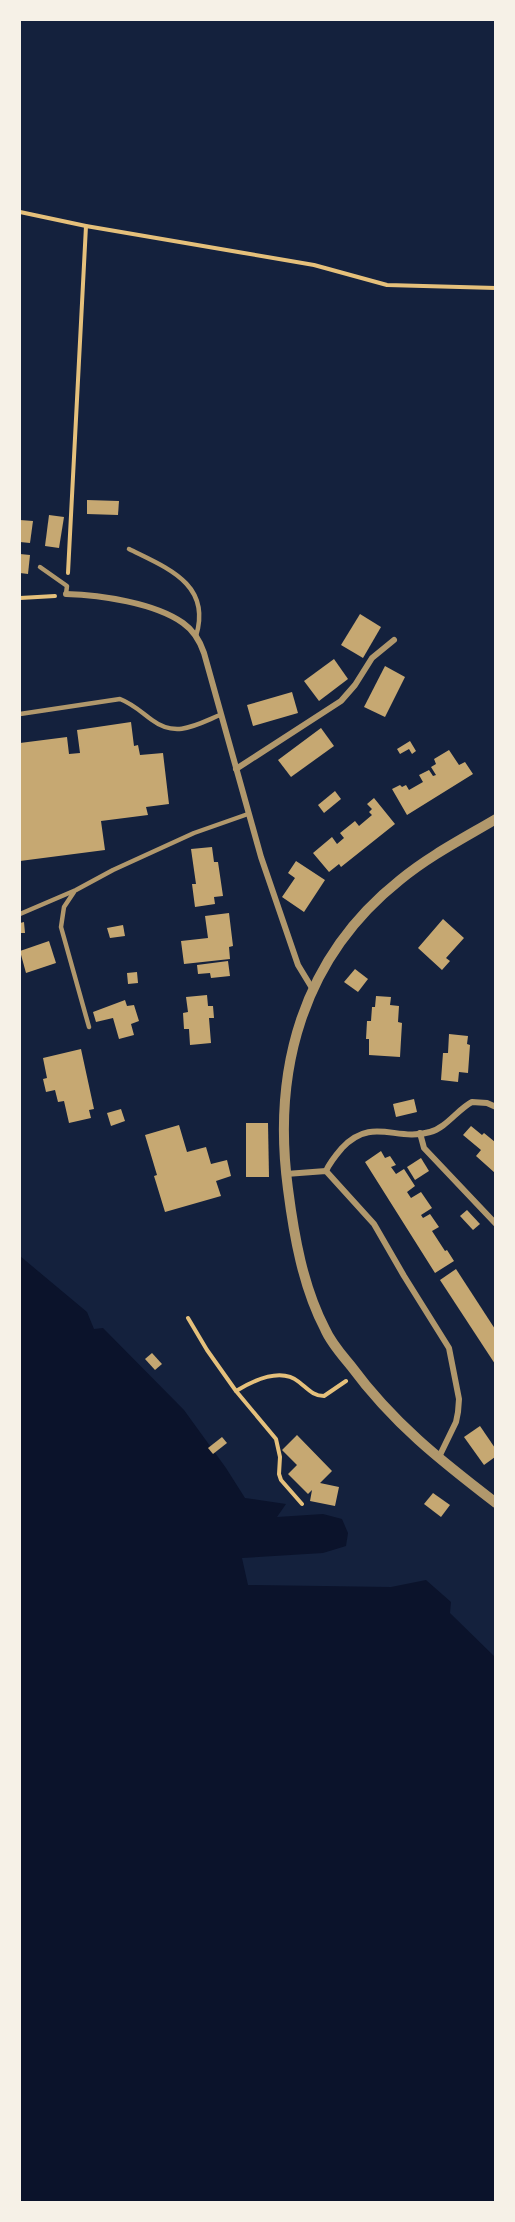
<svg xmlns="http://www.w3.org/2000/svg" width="515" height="2222" viewBox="0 0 515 2222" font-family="Barlow,sans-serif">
<rect width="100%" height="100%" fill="#14213d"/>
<polygon fill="#0b132b" points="20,1256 87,1312 94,1329 103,1328 184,1410 226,1468 245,1498 286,1504 277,1517 323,1514 342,1519 348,1533 346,1546 323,1553 242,1558 248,1585 391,1587 426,1580 451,1602 450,1613 495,1657 495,2202 20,2202"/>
<g fill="#c6a872">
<polygon points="87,500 119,501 118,515 87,514"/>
<polygon points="49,515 64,517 59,548 45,546"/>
<polygon points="20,520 33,521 30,543 20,542"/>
<polygon points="20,554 30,555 28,574 20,573"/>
<polygon points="360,614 381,627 363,658 341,645"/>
<polygon points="334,659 348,679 319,701 304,681"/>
<polygon points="385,666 405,677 385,717 364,707"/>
<polygon points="292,692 298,713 253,726 247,705"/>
<polygon points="131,722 134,746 138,745 140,755 163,753 169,804 146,807 148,815 101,821 105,850 20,861 20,743 67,737 69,754 80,753 77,730"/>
<polygon points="321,728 334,746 291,777 278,760"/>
<polygon points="410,741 416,751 412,754 409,749 400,754 397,749"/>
<polygon points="449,750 459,765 465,762 473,774 407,815 392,789 400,785 402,787 406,785 409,790 423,782 419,775 429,770 433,776 436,775 431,767 436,764 434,759"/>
<polygon points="335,791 341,799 324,813 318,805"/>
<polygon points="374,798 395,824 341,867 339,864 329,872 313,853 332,837 337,844 344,838 340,833 355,821 359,826 372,815 369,812 372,809 367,804"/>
<polygon points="212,847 214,862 218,862 223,896 214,897 215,904 195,907 192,884 196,884 191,849"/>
<polygon points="296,861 325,880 304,912 282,897 295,878 288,873"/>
<polygon points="229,913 233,946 229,947 230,959 184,964 181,941 208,938 205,916"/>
<polygon points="443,919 464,938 446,958 450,961 442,970 418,948"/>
<polygon points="24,922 25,933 20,933 20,923"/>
<polygon points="123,925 125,936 110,938 107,928"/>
<polygon points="49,941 56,963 26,973 20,951"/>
<polygon points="228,961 230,976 211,978 210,973 198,974 197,965"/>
<polygon points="355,969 368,979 358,992 344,982"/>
<polygon points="137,972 138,983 128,984 127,973"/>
<polygon points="207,995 208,1006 213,1006 214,1018 209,1018 211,1043 190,1045 189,1029 184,1029 183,1013 188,1012 186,997"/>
<polygon points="376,996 391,997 390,1005 399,1006 398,1022 402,1023 400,1057 369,1055 369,1039 366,1039 367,1021 371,1021 372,1007 375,1007"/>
<polygon points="125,1000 127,1006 134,1005 139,1021 131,1024 134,1035 119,1039 113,1018 96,1022 93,1012"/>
<polygon points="449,1034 468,1036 467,1044 470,1045 468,1073 459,1072 458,1082 441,1080 443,1053 448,1053"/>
<polygon points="81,1049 94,1109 89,1110 91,1118 69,1123 64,1101 58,1102 55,1090 46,1092 43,1079 47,1078 43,1058"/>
<polygon points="414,1099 417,1112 396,1117 393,1104"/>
<polygon points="121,1109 125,1121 111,1126 107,1113"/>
<polygon points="246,1123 268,1123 269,1177 246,1177"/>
<polygon points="179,1125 187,1152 206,1147 211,1164 227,1160 231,1176 216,1181 221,1196 165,1212 154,1176 157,1175 145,1135"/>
<polygon points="471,1126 482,1135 484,1133 495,1142 495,1173 476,1156 481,1150 463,1135"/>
<polygon points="381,1151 385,1158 390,1156 396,1165 391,1167 396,1174 404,1169 415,1186 407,1192 411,1198 421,1192 432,1208 421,1215 423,1218 430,1214 439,1227 432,1231 445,1251 447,1250 454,1261 435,1273 365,1162"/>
<polygon points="421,1158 429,1171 415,1180 407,1167"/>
<polygon points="467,1210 480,1224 473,1230 460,1216"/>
<polygon points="456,1269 495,1329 495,1364 440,1280"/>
<polygon points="152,1353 162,1364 155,1370 145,1359"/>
<polygon points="480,1426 495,1448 495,1457 484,1465 464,1437"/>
<polygon points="297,1435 332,1471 320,1483 339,1487 335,1506 310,1501 312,1490 308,1494 288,1474 297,1465 282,1450"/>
<polygon points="222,1437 227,1443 213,1454 208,1448"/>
<polygon points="433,1493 450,1505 441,1517 424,1504"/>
</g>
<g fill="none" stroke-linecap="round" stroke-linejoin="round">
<g stroke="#e5c07b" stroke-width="4">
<polyline points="20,212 86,226 314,265 387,285 496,288"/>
<polyline points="68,573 86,226"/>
<polyline points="20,598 55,596"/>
<polyline points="188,1318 207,1350 236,1391 276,1439 280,1457 279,1474 281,1480 302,1504"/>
<path d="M236,1391C254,1380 281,1367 299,1382C308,1389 313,1396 324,1396L346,1381"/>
</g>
<g stroke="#b1986c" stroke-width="4.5">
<path d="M129,549C167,568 212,584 196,636"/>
<polyline points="40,567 67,586 66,594"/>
<path d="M20,714L120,699C133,704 141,712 152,720C176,738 196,725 220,715"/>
<polyline points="74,892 64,907 61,927 89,1027"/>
<polyline points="20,914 76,890 113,870 194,833 248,814"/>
</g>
<g stroke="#b1986c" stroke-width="6">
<path d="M66,594C101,595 155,603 183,623C193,630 200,641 204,653L261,857L298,965L312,988"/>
<polyline points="236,769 341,701 355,685 372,658 394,640"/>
<polyline points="420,1133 424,1148 496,1224"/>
<path d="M326,1171C330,1162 336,1155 342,1148C372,1116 396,1142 430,1132C446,1128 458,1109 472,1102L487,1103L496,1107"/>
<polyline points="286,1174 326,1171 374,1224 404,1276 449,1348 459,1399 458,1412 456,1422 439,1457"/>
</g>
<path stroke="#b1986c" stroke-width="10" d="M496,819C464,838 429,856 400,880C302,958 272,1070 288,1189C294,1236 303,1287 325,1329C331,1343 342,1355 351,1366C393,1423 440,1460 496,1503"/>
</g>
<rect width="515" height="2222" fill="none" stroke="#f6f1e7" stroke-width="42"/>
</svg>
